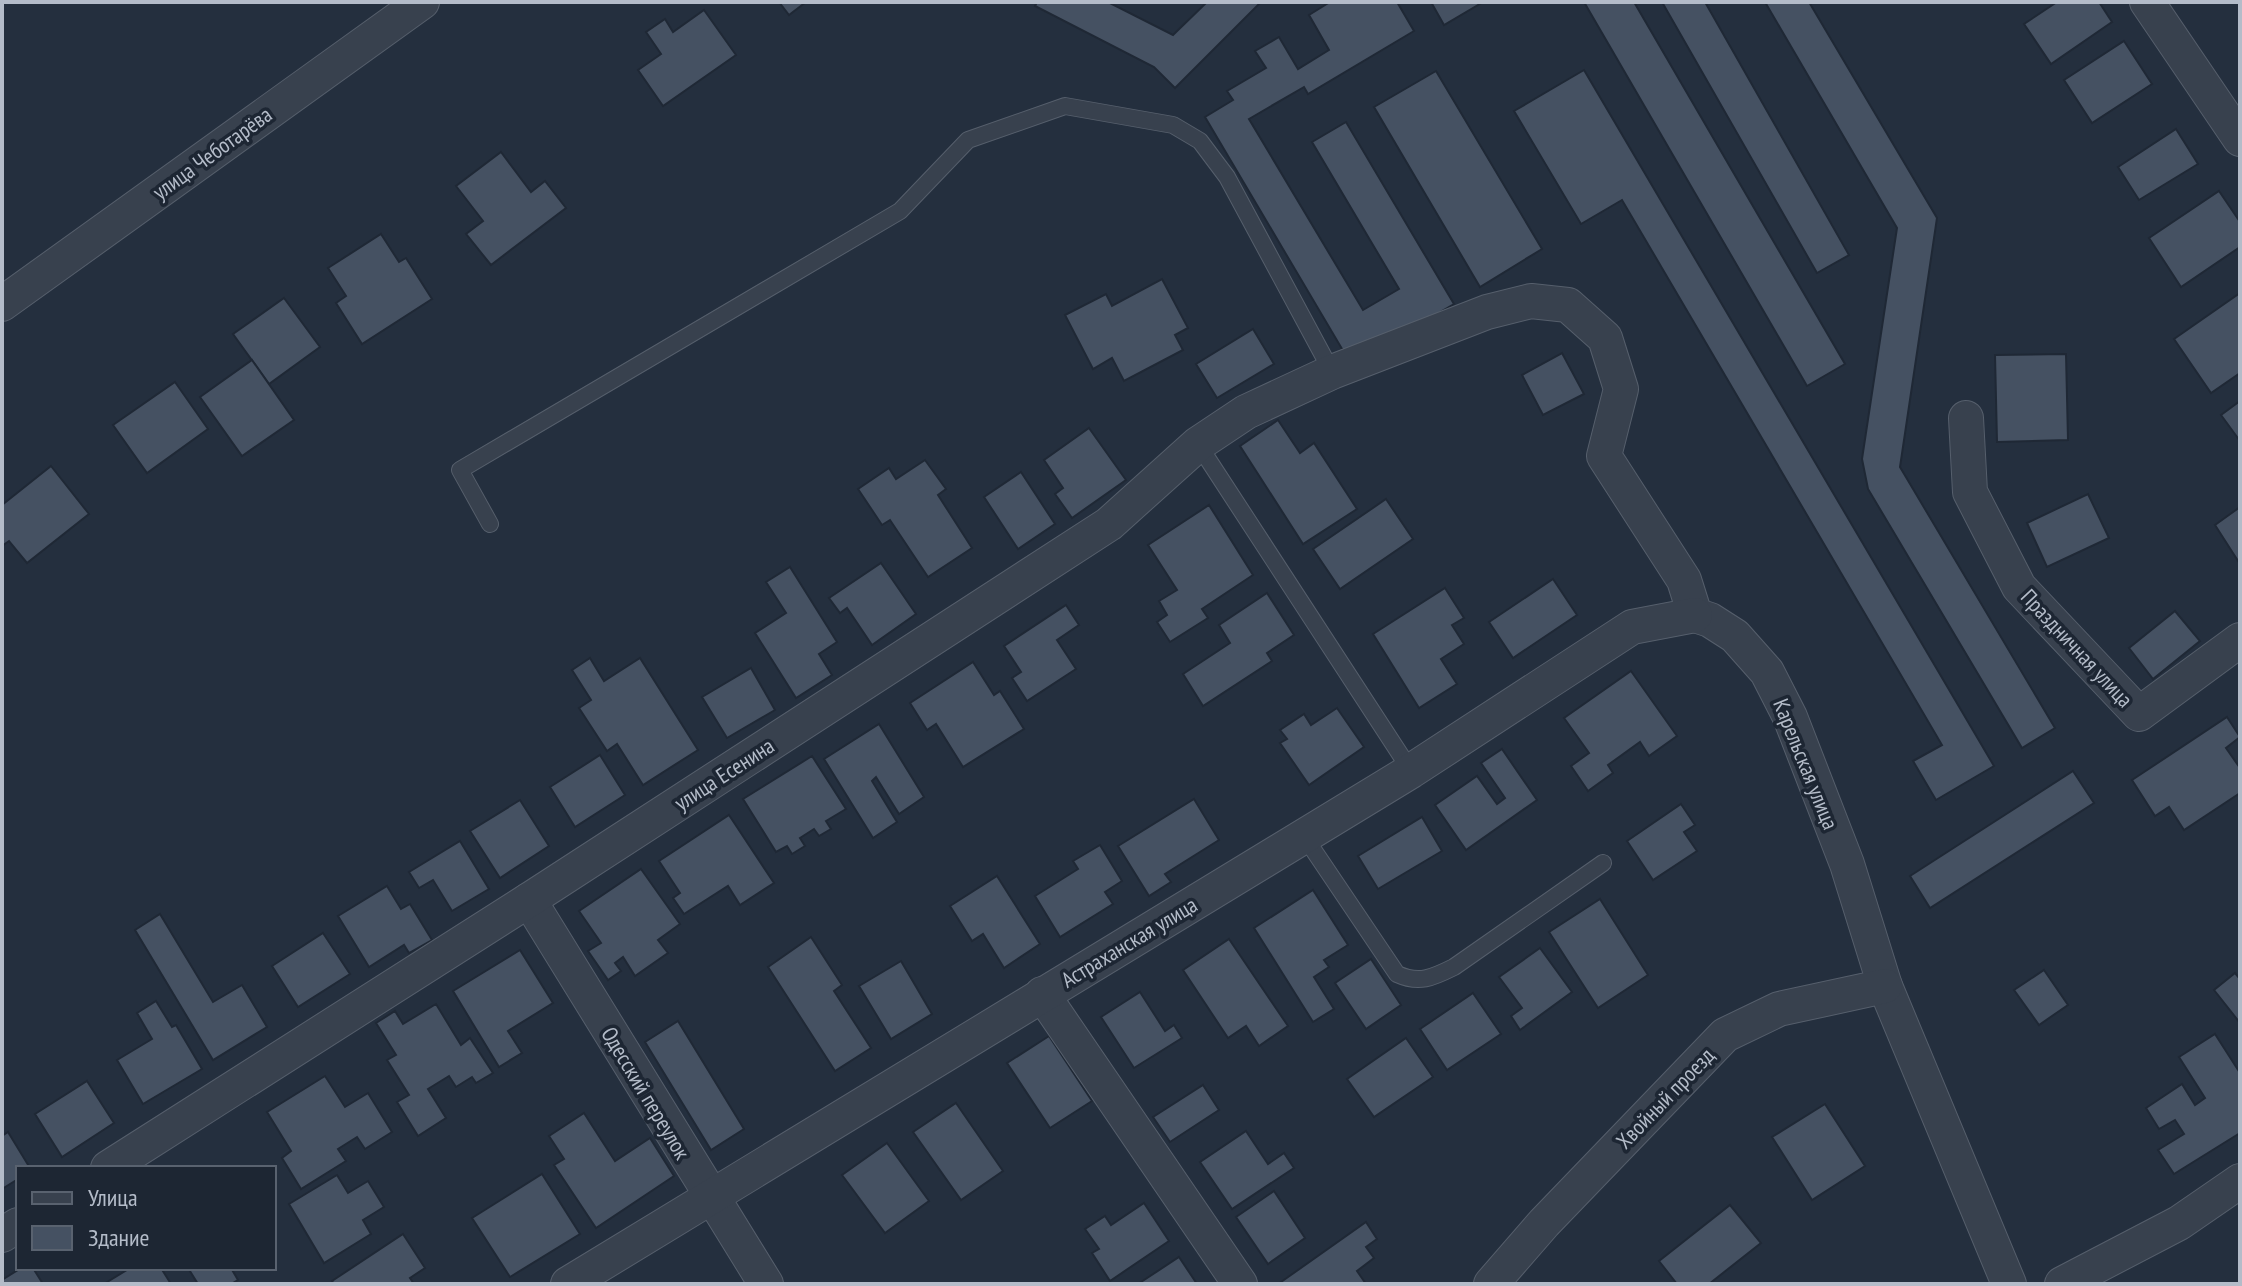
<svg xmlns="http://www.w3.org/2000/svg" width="2242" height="1286" viewBox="0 0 2242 1286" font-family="'PT Sans Narrow',sans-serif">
<rect width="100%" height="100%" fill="#242f3e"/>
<g fill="#455162" stroke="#1f2835" stroke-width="2">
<polygon points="779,2 806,2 789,15"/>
<polygon points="1037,2 1108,2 1173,35 1207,2 1261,2 1175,88 1154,67 1035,6"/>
<polygon points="1330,2 1397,2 1414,31 1308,94 1304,87 1249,119 1363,310 1399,289 1312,142 1346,122 1454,304 1375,350 1345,354 1205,117 1233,100 1227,91 1266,68 1255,51 1279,37 1298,69 1329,50 1309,15"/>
<polygon points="1431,2 1483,2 1444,25"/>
<polygon points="1584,2 1634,2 1845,364 1807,386"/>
<polygon points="1662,2 1705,2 1849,255 1817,273"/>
<polygon points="1765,2 1809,2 1937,218 1900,467 2055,728 2022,748 1868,489 1862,459 1897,228"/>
<polygon points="2057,2 2099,2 2112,22 2051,64 2024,24"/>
<polygon points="704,10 736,55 663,106 638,70 661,54 646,32 665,19 673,32"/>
<polygon points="2124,41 2152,84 2092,123 2064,80"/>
<polygon points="1584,70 1994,766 1936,800 1913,761 1942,745 1622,200 1581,224 1514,111"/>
<polygon points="1436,71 1542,249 1480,287 1374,107"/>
<polygon points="2176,129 2198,164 2139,200 2118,167"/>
<polygon points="501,152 531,192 545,181 566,208 491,265 466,234 483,221 456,186"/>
<polygon points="2219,191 2240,222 2240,247 2181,287 2149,238"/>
<polygon points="381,234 399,262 406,258 432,299 362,344 336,303 346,296 328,268"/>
<polygon points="1162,279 1188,328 1175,335 1183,350 1124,381 1112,358 1093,369 1065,315 1106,294 1112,306"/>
<polygon points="2240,293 2240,373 2211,393 2174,339"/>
<polygon points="284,298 320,347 269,384 233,334"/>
<polygon points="1253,329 1274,364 1217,398 1196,364"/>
<polygon points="1562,353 1584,394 1543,415 1522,375"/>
<polygon points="2066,354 2068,440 1997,442 1995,355"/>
<polygon points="252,360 294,420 242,456 200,397"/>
<polygon points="175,382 208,429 147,473 113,425"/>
<polygon points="2240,401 2240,441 2221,415"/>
<polygon points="1278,420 1300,453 1314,443 1357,509 1303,544 1240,446"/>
<polygon points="1089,428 1126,480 1072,518 1055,494 1063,488 1044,460"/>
<polygon points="925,460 946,489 938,495 972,548 928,577 890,520 882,525 858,489 889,468 896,479"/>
<polygon points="51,466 89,514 27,563 9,541 2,546 2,505"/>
<polygon points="1021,472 1055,524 1018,549 984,497"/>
<polygon points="2088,494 2109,538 2047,567 2027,523"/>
<polygon points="1386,499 1413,539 1340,589 1313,549"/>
<polygon points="1209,505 1253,575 1202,609 1208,618 1170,642 1157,622 1167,615 1159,601 1177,590 1148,545"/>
<polygon points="2240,507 2240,564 2215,525"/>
<polygon points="881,563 916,614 872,645 847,608 840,613 829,598"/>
<polygon points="790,567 837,642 819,654 832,675 796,698 755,633 786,613 766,582"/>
<polygon points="1553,579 1577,615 1513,658 1489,622"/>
<polygon points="1445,588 1464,618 1452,625 1464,644 1441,659 1457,684 1419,708 1373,634"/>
<polygon points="1267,593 1294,635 1267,653 1272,661 1203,706 1183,674 1230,643 1219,625"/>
<polygon points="1066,605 1079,625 1057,640 1076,669 1027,701 1012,678 1021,672 1004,646"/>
<polygon points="2175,611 2200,641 2153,679 2129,648"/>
<polygon points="590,658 604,681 640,658 698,750 643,785 617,744 607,751 579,708 591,700 572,670"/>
<polygon points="973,662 994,695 1000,691 1024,729 963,767 936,724 927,730 910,703"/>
<polygon points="751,668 775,710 727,738 702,697"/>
<polygon points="1631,671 1677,736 1649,756 1640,742 1608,765 1613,773 1588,791 1571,766 1589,753 1564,718"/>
<polygon points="1337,708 1364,747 1309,785 1280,743 1287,739 1280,730 1304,714 1311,725"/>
<polygon points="2227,717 2240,737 2226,748 2240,768 2240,793 2184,830 2169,807 2155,816 2132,780"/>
<polygon points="879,724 924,797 899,814 876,777 872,781 897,822 873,838 824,759"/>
<polygon points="1502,749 1537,800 1466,850 1435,805 1477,776 1497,804 1505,798 1481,763"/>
<polygon points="600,755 625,795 575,827 550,787"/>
<polygon points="812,756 846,809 826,821 831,829 819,836 814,829 800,838 805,846 792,854 787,846 776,852 743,799"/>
<polygon points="2073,771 2094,803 1930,908 1910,876"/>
<polygon points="1194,799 1219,840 1165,874 1171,882 1149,896 1118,846"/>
<polygon points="520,800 549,846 500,878 470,831"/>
<polygon points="1681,804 1695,825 1684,832 1697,851 1653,880 1627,841"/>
<polygon points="729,815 774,883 740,905 728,886 684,914 673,898 680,893 659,861"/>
<polygon points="1422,817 1442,851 1378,889 1358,856"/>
<polygon points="460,841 489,889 452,911 433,880 419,888 409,872"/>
<polygon points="1100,845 1122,881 1105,892 1113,904 1060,937 1035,896 1078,869 1073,861"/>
<polygon points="641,869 680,924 658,940 668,953 635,976 623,957 615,963 621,971 608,980 588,951 601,943 579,911"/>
<polygon points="997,876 1040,944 1004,968 983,934 972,941 950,906"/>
<polygon points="387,886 401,909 410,904 432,940 409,953 404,945 369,967 338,916"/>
<polygon points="1313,890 1348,945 1324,960 1329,967 1314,977 1334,1009 1313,1022 1254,928"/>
<polygon points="1600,899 1648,975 1598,1008 1549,932"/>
<polygon points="160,914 213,1002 242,985 267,1027 213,1060 135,930"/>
<polygon points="323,933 350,974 298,1007 272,966"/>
<polygon points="811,937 842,985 834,991 871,1048 835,1071 768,967"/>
<polygon points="1229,939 1288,1026 1259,1046 1246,1026 1228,1038 1183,970"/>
<polygon points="1540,948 1572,992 1520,1030 1511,1016 1522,1008 1499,977"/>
<polygon points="520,950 553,1003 508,1031 522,1053 499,1067 453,991"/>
<polygon points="1371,959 1401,1005 1366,1029 1335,983"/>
<polygon points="901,961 932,1014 891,1039 859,986"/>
<polygon points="2044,970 2068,1005 2039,1025 2014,990"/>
<polygon points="2235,973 2240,979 2240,1023 2214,990"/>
<polygon points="1140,992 1165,1031 1174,1025 1182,1038 1134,1068 1101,1017"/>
<polygon points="1473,993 1501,1034 1447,1070 1420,1029"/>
<polygon points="156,1001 172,1027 176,1025 202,1069 143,1104 117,1060 152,1039 137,1013"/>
<polygon points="436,1004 461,1045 470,1038 493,1073 476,1083 472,1077 456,1087 449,1076 428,1089 446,1118 418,1136 397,1102 409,1095 387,1060 396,1055 376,1023 395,1011 403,1024"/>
<polygon points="678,1021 744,1129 711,1150 645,1042"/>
<polygon points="2215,1034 2240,1073 2240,1133 2174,1174 2158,1150 2184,1134 2175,1120 2159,1129 2146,1108 2182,1084 2195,1105 2205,1098 2179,1057"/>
<polygon points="1049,1036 1092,1101 1050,1128 1007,1063"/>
<polygon points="1406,1038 1433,1077 1374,1117 1347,1079"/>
<polygon points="325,1076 345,1107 368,1093 392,1132 365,1149 357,1137 338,1149 346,1161 301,1189 282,1158 291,1151 267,1112"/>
<polygon points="87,1081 114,1123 62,1157 35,1114"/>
<polygon points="1203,1085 1219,1110 1170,1142 1153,1117"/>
<polygon points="956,1103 1003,1171 961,1200 913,1132"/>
<polygon points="1825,1104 1865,1166 1812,1200 1772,1137"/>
<polygon points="584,1113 615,1161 650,1138 674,1176 596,1228 554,1165 564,1159 549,1136"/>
<polygon points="1246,1131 1268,1164 1284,1153 1294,1168 1232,1209 1200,1162"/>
<polygon points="8,1132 30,1168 18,1168 18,1179 2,1189 2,1136"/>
<polygon points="887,1143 929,1201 885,1233 842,1175"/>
<polygon points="542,1174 580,1234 510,1277 472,1218"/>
<polygon points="337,1175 348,1193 368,1181 384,1207 363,1220 371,1234 324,1263 289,1204"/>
<polygon points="1274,1191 1305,1238 1268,1264 1236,1217"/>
<polygon points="1144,1203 1169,1241 1110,1281 1092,1253 1099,1249 1085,1229 1105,1216 1111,1225"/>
<polygon points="1730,1205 1761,1243 1709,1284 1677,1284 1659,1261"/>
<polygon points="1366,1222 1377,1239 1366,1247 1374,1258 1357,1271 1366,1284 1282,1284 1281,1282"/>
<polygon points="403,1234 425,1268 410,1278 414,1284 334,1284 332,1281"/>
<polygon points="1179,1257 1197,1284 1138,1284"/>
<polygon points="21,1268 33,1268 43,1284 2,1284 2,1280"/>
<polygon points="130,1268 161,1268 171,1284 104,1284"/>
<polygon points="188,1268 231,1268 238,1280 231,1284 198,1284"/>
</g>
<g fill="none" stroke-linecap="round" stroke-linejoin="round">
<defs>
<g id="service">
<polyline points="1198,444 1411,771"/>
<polyline points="490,524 460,470 900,211 968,140 1065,106 1173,125 1200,141 1227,177 1332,372"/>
<path d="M1304,836L1397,974C1419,984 1432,978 1454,967L1603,863"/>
</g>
<g id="minor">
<polyline points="2147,2 2240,139"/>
<polyline points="2,304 422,2"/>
<polyline points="1966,418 1970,492 2019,587 2139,714 2240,640"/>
<polyline points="529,900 766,1284"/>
<polyline points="1042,994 1240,1284"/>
<polyline points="108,1168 529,900 1109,524 1198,444 1246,412 1332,372 1487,312 1531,301 1568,305 1605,338 1621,389 1604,456 1684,580 1695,615 1710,620 1735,636 1767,672 1790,717 1847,864 1885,986 2009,1284"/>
<polyline points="2,1235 18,1225"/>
<polyline points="568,1284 1411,771 1632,627 1695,615"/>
<polyline points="1491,1284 1544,1223 1725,1035 1779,1009 1885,986"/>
<polyline points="2062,1284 2179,1223 2240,1181"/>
</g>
</defs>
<use href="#service" stroke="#565f6c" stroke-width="18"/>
<use href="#minor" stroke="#565f6c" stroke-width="36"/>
<use href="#service" stroke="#38414e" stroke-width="16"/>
<use href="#minor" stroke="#38414e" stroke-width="34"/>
</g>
<g text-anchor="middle" stroke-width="7" stroke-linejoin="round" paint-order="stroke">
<g font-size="22" fill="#b4bcc9" stroke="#1d2633">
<text transform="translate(212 153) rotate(-36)" y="8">улица Чеботарёва</text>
<text transform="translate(2077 648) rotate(47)" y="8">Праздничная улица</text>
<text transform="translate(1806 764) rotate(68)" y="8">Карельская улица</text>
<text transform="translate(724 774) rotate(-33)" y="8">улица Есенина</text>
<text transform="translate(1129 942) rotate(-31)" y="8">Астраханская улица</text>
<text transform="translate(646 1093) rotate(59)" y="8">Одесский переулок</text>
<text transform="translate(1665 1098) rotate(-46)" y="8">Хвойный проезд</text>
</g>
</g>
<rect width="2242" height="1286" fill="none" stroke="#b4bcc9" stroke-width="8"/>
<rect x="16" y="1166" width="260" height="104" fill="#1d2633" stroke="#59626f" stroke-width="2"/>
<rect x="32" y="1192" width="40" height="12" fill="#38414e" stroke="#59626f" stroke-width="2"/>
<text x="88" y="1206" font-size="24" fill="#b4bcc9">Улица</text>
<rect x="32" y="1226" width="40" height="24" fill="#455162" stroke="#59626f" stroke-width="2"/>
<text x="88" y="1246" font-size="24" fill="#b4bcc9">Здание</text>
</svg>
